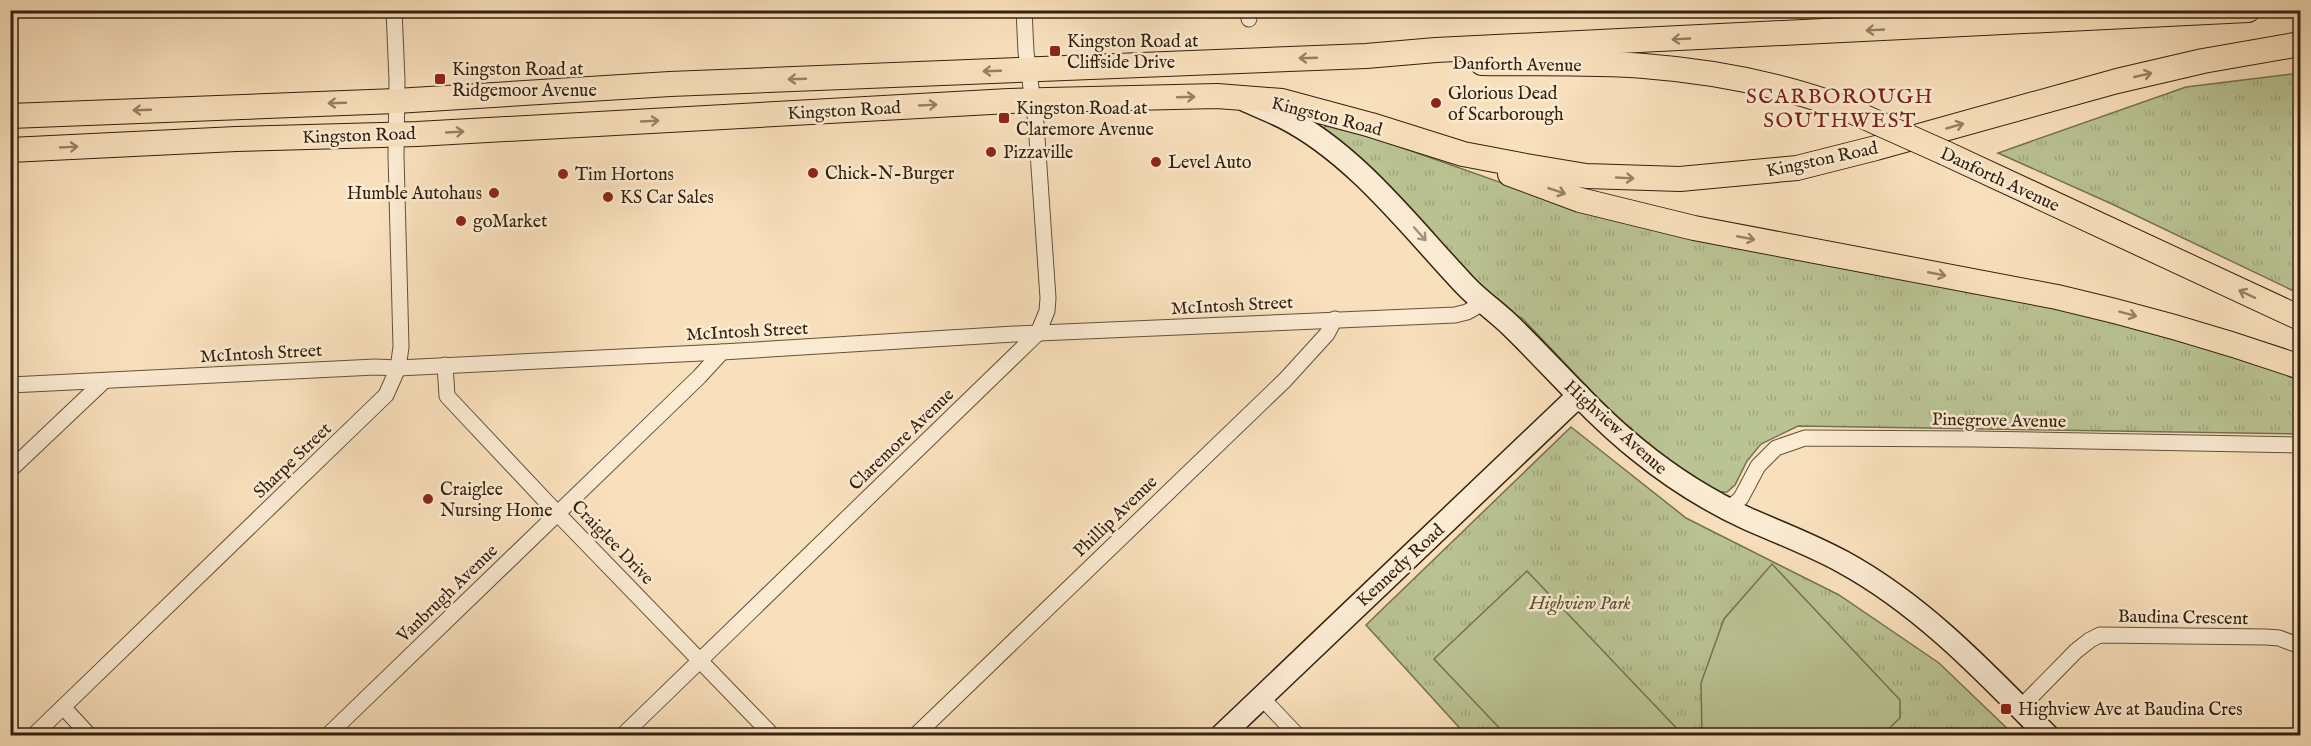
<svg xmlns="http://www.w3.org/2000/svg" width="2311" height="746" viewBox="0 0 2311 746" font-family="'IM FELL English',serif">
<defs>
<pattern id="park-tufts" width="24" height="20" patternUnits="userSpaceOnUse" patternTransform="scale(1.5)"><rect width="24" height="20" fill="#bac393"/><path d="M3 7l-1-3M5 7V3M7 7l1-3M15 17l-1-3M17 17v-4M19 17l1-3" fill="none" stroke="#a0a77e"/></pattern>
</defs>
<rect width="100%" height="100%" fill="#f9e0bc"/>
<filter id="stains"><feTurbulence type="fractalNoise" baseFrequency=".00333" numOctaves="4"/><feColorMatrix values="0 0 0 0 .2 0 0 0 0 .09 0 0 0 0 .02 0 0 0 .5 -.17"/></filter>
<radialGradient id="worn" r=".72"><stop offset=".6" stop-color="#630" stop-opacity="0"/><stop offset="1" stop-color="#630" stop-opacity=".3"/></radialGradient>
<g fill="url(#park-tufts)" stroke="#767250" stroke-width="1.5">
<polygon points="2300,73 2300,294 2112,204 1998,153 2186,87"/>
<polygon points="1326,126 1372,137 1550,200 2133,325 2300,376 2300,434 1798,426 1761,444 1747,461 1735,485 1727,492 1716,492 1665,458 1617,418 1522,318 1492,304 1462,272 1454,256 1322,129"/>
<polygon points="1571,427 1686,518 1839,595 1939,663 2014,735 1466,735 1366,625"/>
</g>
<g fill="#bac393" stroke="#767250" stroke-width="1.5">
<polygon points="1772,564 1900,700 1900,718 1882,735 1702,735 1701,683 1724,619"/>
<polygon points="1527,571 1683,735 1506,735 1434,659"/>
</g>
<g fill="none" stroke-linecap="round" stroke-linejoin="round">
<defs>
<g id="street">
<polyline points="1248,10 1249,19"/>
<polyline points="445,365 447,396 557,513 773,736"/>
<polyline points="10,385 375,367 398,368 722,352 1014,334 1455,315 1467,312 1483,303"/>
<polyline points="10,470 104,381"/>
<polyline points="1729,509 1741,498 1758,466 1776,448 1805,438 1975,439 2300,445"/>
<polyline points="1261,697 1298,736"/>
<polyline points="63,707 90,736"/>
<polyline points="2020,708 2076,651 2090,640 2100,635 2266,637 2279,638 2300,646"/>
<polyline points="33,736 386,395 398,368 401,347 396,156 397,80 394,10"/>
<polyline points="327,736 699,377 722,352"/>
<polyline points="622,736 1038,333 1047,311 1048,298 1036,123 1026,52 1024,10"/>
<polyline points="915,736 1285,380 1327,334 1335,319"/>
</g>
<g id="secondary">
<path d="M1245,100C1258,106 1271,111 1283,117C1356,154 1411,228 1465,285C1480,301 1497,312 1512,327C1554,368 1592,413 1638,450C1671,477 1709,501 1748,519C1780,533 1812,545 1843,562C1922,605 1985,672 2048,736"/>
<polyline points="1221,736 1579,395"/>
</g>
<g id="primary">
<path d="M1482,63C1536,64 1591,62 1644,66C1711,71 1779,84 1842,107"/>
<polyline points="10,116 396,101 670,84 1366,56 1436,50 2248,10"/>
<polyline points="10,150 236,139 417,134 1009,101 1217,96 1282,101 1371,125 1463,154 1526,166 1586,176 1680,179 1797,168 1876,148 2117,81 2203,61 2300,44"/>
<polyline points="1945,153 2300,318"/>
<path d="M1510,174L1580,200L1694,228L2057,297C2140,316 2220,339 2300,367"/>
</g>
</defs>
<use href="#street" stroke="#64513a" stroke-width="17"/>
<use href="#secondary" stroke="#33210e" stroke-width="25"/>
<use href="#primary" stroke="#33210e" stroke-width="26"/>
<use href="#street" stroke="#fbebd3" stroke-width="15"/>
<use href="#secondary" stroke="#fbebd3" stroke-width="22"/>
<use href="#primary" stroke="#f9e0bc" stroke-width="24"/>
<defs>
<polyline id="primary-bridge" points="1842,107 1945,153"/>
</defs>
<use href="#primary-bridge" stroke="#33210e" stroke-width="26" stroke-linecap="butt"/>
<use href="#primary-bridge" stroke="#f9e0bc" stroke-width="24"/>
</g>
<defs><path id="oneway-shaft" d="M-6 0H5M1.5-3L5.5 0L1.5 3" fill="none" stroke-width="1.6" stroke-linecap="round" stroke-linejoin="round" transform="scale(1.5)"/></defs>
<g stroke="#968065">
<use href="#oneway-shaft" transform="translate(1875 30) rotate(177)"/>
<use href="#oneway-shaft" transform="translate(1681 39) rotate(177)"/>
<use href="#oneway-shaft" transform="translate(1308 58) rotate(178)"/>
<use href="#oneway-shaft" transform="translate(992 71) rotate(178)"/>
<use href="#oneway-shaft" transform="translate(2143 75) rotate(-13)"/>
<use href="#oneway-shaft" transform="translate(797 79) rotate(178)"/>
<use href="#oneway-shaft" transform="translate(1186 97) rotate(-2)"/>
<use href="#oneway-shaft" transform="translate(337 103) rotate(178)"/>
<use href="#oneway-shaft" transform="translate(928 105) rotate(-3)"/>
<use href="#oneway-shaft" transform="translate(142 110) rotate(178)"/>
<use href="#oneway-shaft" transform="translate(650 121) rotate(-3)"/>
<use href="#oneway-shaft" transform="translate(1955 126) rotate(-16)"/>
<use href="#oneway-shaft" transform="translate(455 132) rotate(-3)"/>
<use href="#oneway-shaft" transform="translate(69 147) rotate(-3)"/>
<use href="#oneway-shaft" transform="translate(1625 178) rotate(3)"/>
<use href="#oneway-shaft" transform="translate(1557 191) rotate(19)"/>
<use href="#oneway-shaft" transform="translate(1746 238) rotate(11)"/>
<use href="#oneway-shaft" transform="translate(1937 274) rotate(11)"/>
<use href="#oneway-shaft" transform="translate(2247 294) rotate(-155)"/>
<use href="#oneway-shaft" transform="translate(2128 314) rotate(15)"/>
</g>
<use stroke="#a1907a" href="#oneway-shaft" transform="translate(1420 234) rotate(48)"/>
<g fill="#8f2418" stroke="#fbebd3" stroke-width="2">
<rect x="1049" y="45" width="12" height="12" rx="3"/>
<rect x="434" y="73" width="12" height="12" rx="3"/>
<circle cx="1436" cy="103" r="6"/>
<rect x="998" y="112" width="12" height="12" rx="3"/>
<circle cx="991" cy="152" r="6"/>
<circle cx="1156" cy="162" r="6"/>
<circle cx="813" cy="173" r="6"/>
<circle cx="563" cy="174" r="6"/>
<circle cx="494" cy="193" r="6"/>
<circle cx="608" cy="197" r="6"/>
<circle cx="461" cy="221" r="6"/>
<circle cx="428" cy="499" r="6"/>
<rect x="2000" y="703" width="12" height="12" rx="3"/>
</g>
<g text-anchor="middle" stroke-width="5" stroke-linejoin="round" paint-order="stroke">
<g font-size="18" fill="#33210e" stroke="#fbebd3" text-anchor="start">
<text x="1067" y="47">Kingston Road at<tspan x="1067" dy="21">Cliffside Drive</tspan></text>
<text x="452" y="75">Kingston Road at<tspan x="452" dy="21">Ridgemoor Avenue</tspan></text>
<text x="1448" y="99">Glorious Dead<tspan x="1448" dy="21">of Scarborough</tspan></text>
<text x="1016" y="114">Kingston Road at<tspan x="1016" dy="21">Claremore Avenue</tspan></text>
<text x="1003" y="158">Pizzaville</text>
<text x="1168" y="168">Level Auto</text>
<text x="825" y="179">Chick-N-Burger</text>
<text x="575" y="180">Tim Hortons</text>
<text x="482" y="199" text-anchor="end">Humble Autohaus</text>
<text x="620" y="203">KS Car Sales</text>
<text x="473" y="227">goMarket</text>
<text x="440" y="495">Craiglee<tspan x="440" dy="21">Nursing Home</tspan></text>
<text x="2018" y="715">Highview Ave at Baudina Cres</text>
</g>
<g font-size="18" fill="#33210e" stroke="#fbebd3">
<text transform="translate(1517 64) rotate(1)" y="6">Danforth Avenue</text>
<text transform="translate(844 110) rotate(-3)" y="6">Kingston Road</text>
<text transform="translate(1327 116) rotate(14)" y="6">Kingston Road</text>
<text transform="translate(359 135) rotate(-2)" y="6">Kingston Road</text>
<text transform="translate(1822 159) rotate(-12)" y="6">Kingston Road</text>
<text transform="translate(2000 179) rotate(25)" y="6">Danforth Avenue</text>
<text transform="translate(1232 305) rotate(-3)" y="6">McIntosh Street</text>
<text transform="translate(747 331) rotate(-3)" y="6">McIntosh Street</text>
<text transform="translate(261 353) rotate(-3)" y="6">McIntosh Street</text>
<text transform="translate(1999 420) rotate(1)" y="6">Pinegrove Avenue</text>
<text transform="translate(1616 427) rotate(42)" y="6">Highview Avenue</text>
<text transform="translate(901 439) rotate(-44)" y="6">Claremore Avenue</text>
<text transform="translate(292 460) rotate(-44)" y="6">Sharpe Street</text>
<text transform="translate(1115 516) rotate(-44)" y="6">Phillip Avenue</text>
<text transform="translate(613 542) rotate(46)" y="6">Craiglee Drive</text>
<text transform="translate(1400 565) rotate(-43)" y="6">Kennedy Road</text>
<text transform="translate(447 593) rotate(-44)" y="6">Vanbrugh Avenue</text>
<text transform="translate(2183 617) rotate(1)" y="6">Baudina Crescent</text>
</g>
<g font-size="18" font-style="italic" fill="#5c5236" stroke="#fbebd3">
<text x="1580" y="609">Highview Park</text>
</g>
<g font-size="21" letter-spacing="1.5" fill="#7a1f14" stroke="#fbebd3">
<text x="1840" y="103">SCARBOROUGH<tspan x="1840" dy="24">SOUTHWEST</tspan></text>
</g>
</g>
<rect width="2311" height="746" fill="none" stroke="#f9e0bc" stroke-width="36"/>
<rect x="12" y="12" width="2287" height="722" fill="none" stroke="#33210e" stroke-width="3"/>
<rect x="18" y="18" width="2275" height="710" fill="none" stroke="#33210e" stroke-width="1.5"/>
<rect width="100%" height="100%" filter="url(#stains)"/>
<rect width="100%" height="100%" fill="url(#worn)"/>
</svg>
